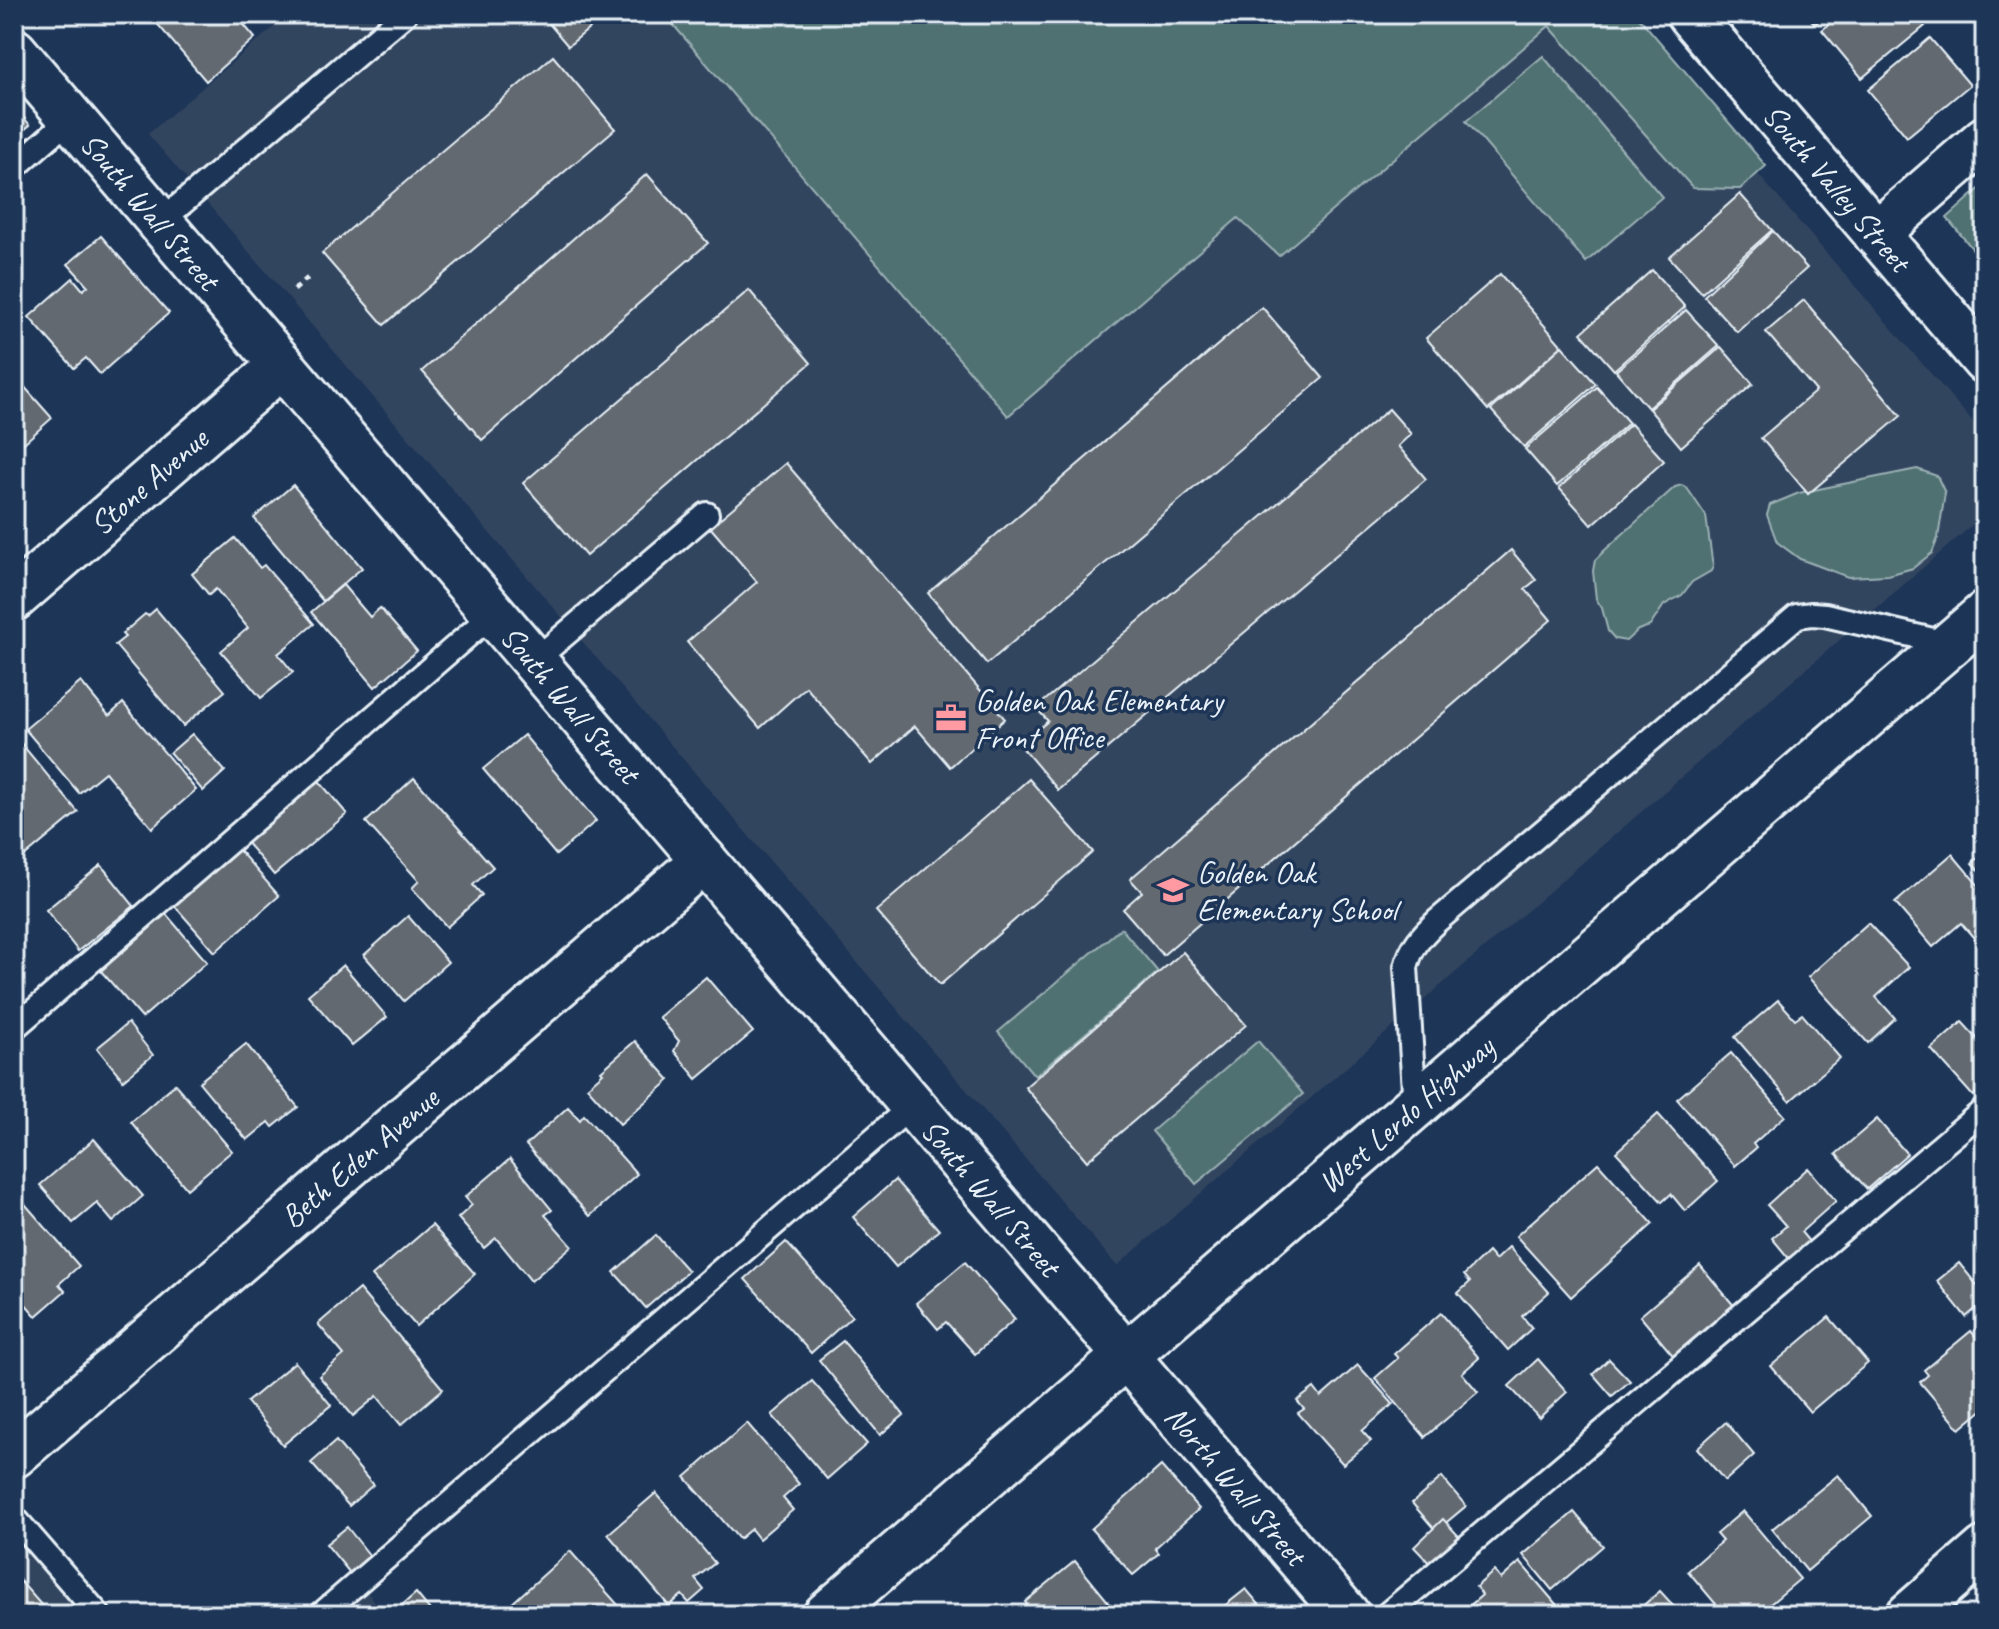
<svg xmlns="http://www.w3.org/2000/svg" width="1999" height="1629" viewBox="0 0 1999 1629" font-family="Caveat,sans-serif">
<rect width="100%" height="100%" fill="#1d3557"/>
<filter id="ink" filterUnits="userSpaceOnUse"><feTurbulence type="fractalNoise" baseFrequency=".0125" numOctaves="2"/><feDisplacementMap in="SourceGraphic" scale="16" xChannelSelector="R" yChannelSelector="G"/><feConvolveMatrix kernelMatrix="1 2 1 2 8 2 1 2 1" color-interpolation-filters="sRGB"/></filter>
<g filter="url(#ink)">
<g fill="#32455e">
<polygon points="289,14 1619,14 1985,436 1985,514 1117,1266 148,134"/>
<polygon points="14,1515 108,1615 14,1615"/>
<polygon points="367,1592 387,1615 339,1615"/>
</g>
<g fill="#4f7172" stroke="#9cb1b5" stroke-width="2">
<polygon points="664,14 1636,14 1766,166 1740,189 1693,188 1549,26 1279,256 1238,218 1008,416"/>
<polygon points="1543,56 1662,197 1586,262 1466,121"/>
<polygon points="1985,184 1985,264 1947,218"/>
<polygon points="1917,469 1937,476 1945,493 1938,538 1932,553 1913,568 1888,575 1848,577 1800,559 1777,542 1767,515 1770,505 1799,493"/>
<polygon points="1682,485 1687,488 1706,516 1713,567 1711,571 1692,582 1682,595 1664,605 1650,626 1638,630 1626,641 1615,639 1608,631 1602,608 1596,599 1593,571 1595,560 1605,550 1675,487"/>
<polygon points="1121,928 1158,972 1035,1076 998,1032"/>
<polygon points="1258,1041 1303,1094 1196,1184 1152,1131"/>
</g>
<g fill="#64696f" stroke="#e8f1f8" stroke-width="2">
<polygon points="149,14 235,14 255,38 206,81"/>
<polygon points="541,14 605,14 606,15 568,46"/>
<polygon points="1806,14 1827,14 1815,24"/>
<polygon points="1841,14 1915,14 1925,26 1862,78 1822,30"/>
<polygon points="1930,38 1970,85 1907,137 1868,90"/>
<polygon points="553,56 615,129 384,325 322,253"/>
<polygon points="14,106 30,125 14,138"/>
<polygon points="647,174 708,243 482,440 422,371"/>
<polygon points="1740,194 1772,230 1702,293 1669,257"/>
<polygon points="1773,231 1807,268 1737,332 1704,296"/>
<polygon points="101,236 169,313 100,374 86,358 74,368 29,317 73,278 83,290 88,286 68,264"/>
<polygon points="1652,270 1685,307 1614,370 1581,333"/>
<polygon points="1500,274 1562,346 1488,410 1426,338"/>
<polygon points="749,290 811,363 586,556 523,483"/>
<polygon points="1804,300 1901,416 1808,494 1761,438 1816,391 1766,332"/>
<polygon points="1262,307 1323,378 987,664 928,593"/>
<polygon points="1686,310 1719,346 1648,408 1616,371"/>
<polygon points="1562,346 1596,384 1524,447 1491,410"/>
<polygon points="1721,347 1753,384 1681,447 1649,409"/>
<polygon points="14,375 52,418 15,451 21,458 14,464"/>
<polygon points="1597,387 1629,423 1557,486 1525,449"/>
<polygon points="1389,409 1411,434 1398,446 1426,479 1058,790 1020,745 1048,721 1036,708"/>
<polygon points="1631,424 1664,461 1592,525 1559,488"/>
<polygon points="786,463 1005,719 950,767 915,726 872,764 806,687 760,728 687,642 757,582 710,527"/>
<polygon points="293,485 362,568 323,601 254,518"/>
<polygon points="235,538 260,568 264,565 314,624 278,654 293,672 261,698 221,651 248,628 216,589 209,595 192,574"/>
<polygon points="1511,550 1536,580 1525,589 1551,620 1163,955 1123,909 1142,892 1130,879"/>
<polygon points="343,585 370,617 380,608 417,651 375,687 311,612"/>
<polygon points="156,609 225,691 183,726 115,645 125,637 122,634 145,614 148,616"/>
<polygon points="81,682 109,716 123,703 196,790 152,828 105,772 79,793 25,729"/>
<polygon points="192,734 225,771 203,791 170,753"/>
<polygon points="524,735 596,821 556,855 483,769"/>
<polygon points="15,736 78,812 24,857 14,845"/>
<polygon points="414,778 493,867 473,885 482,895 447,927 412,888 419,881 366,822"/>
<polygon points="1029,779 1093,852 940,985 876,911"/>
<polygon points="319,781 347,814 274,875 246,842"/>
<polygon points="1985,825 1985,847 1974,835"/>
<polygon points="238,849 279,896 215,952 173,904"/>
<polygon points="1985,852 1985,877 1972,863"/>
<polygon points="1952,854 1985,893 1985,941 1980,945 1961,923 1933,947 1895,903"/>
<polygon points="101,865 134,906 78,951 46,910"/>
<polygon points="166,914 207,962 142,1018 101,971"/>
<polygon points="408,916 448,962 404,1001 364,955"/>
<polygon points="1868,923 1909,967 1876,997 1895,1018 1868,1043 1808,977"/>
<polygon points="1183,952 1246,1025 1087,1161 1025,1087"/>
<polygon points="343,965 387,1017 352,1046 308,995"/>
<polygon points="706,977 753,1032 697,1079 674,1051 679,1041 659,1017"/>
<polygon points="1778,1000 1795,1019 1802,1014 1840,1058 1790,1101 1735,1037"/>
<polygon points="1962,1022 1985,1047 1985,1085 1973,1096 1931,1049"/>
<polygon points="128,1023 153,1055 123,1080 97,1048"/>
<polygon points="635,1041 670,1080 620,1124 587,1087 603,1073 601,1071"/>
<polygon points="246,1044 298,1107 273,1127 269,1122 247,1140 199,1082"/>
<polygon points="1731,1053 1785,1116 1753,1144 1756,1148 1735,1166 1677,1099"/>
<polygon points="175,1084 232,1151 187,1189 131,1122"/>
<polygon points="568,1107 580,1120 584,1115 637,1174 590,1216 526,1145"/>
<polygon points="1658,1114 1718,1181 1685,1211 1671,1194 1662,1202 1616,1152"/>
<polygon points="1877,1119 1907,1154 1867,1189 1836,1154"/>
<polygon points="94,1139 143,1196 113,1222 97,1203 73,1223 40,1185"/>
<polygon points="510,1159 552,1210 545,1215 572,1246 531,1281 496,1238 484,1248 458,1218 472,1205 465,1197"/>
<polygon points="1598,1163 1653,1224 1571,1297 1516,1236"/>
<polygon points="1808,1168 1836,1201 1801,1232 1811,1244 1791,1261 1772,1238 1786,1226 1767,1205"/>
<polygon points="895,1180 939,1230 896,1267 853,1217"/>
<polygon points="25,1204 79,1266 59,1284 65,1291 36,1316 14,1291 14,1214"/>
<polygon points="432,1225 475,1274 416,1326 372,1276"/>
<polygon points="656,1235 688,1271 646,1308 614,1272"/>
<polygon points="786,1242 852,1316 811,1353 745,1279"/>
<polygon points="1509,1247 1549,1292 1522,1316 1532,1328 1508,1350 1458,1293 1470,1282 1464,1275 1488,1252 1495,1260"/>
<polygon points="965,1262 1015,1319 975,1354 946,1322 938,1329 916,1303"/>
<polygon points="1959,1263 1985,1295 1985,1301 1966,1317 1937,1281"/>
<polygon points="1700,1265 1735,1307 1675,1358 1640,1316"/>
<polygon points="359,1289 443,1389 401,1425 377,1396 353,1416 319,1376 344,1355 318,1324"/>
<polygon points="1441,1313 1479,1358 1462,1373 1478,1392 1425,1437 1375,1378 1398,1358 1394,1354"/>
<polygon points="1829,1317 1868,1363 1810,1412 1771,1366"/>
<polygon points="1971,1331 1985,1348 1985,1408 1960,1429 1920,1382 1928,1375 1924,1370"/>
<polygon points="843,1341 904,1415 880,1435 819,1360"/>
<polygon points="1538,1359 1567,1392 1539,1418 1509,1386"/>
<polygon points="1609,1359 1630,1381 1612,1396 1593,1374"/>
<polygon points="295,1362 331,1405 283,1445 247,1402"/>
<polygon points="1358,1365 1393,1404 1362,1431 1371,1441 1343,1464 1298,1413 1304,1409 1297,1401 1314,1388 1321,1397"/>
<polygon points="812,1381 867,1444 827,1479 772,1415"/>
<polygon points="1726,1422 1754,1455 1725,1481 1697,1448"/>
<polygon points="747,1423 799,1484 783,1498 793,1510 759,1539 751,1529 739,1539 685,1477"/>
<polygon points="336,1441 373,1485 349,1506 311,1463"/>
<polygon points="1161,1466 1199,1509 1155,1548 1159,1553 1133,1575 1091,1529"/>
<polygon points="1838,1475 1872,1516 1807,1571 1772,1529"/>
<polygon points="1442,1477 1466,1506 1436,1531 1412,1503"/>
<polygon points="656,1493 715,1563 695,1579 704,1590 689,1603 682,1595 669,1606 608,1534"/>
<polygon points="1743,1511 1800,1579 1757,1615 1725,1615 1688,1571 1722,1541 1716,1534"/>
<polygon points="1574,1512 1603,1546 1552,1590 1523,1555"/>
<polygon points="1443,1519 1464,1542 1435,1569 1414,1547"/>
<polygon points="347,1527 370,1556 350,1573 326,1544"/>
<polygon points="570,1551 627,1615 517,1615 509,1606"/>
<polygon points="1075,1561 1119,1615 1035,1615 1025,1602"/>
<polygon points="1520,1562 1561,1610 1555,1615 1459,1615 1482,1595 1476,1587 1494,1571 1501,1579"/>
<polygon points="14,1574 50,1615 14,1615"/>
<polygon points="1246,1589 1268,1615 1213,1615"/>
<polygon points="1660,1591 1682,1615 1632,1615"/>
<polygon points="416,1593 434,1615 395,1615 393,1613"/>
</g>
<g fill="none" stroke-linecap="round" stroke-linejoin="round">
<defs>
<g id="lane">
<polyline points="14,168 71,118"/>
<polyline points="160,222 405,14"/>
<polyline points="534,661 707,514"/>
<polyline points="14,1028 494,613"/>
<path d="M1415,1106L1406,967C1411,947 1422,935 1437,921L1797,616L1812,614L1825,615L1950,644"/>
<polyline points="14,1517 99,1615"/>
<polyline points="320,1615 913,1105"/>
<polyline points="1386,1615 1985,1109"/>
</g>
<g id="street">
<path id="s1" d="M1689,14L1985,361"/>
<path id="s2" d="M14,51L1347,1615"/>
<polyline points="1876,234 1985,139"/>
<path id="s3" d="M14,598L282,365"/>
<path id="s4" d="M14,1455L704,860"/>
<polyline points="1909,1615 1985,1549"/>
</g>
<g id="secondary">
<path id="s5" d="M826,1615L1985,614"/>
</g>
</defs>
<use href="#lane" stroke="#e8f1f8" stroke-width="28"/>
<use href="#street" stroke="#e8f1f8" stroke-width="50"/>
<use href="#secondary" stroke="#e8f1f8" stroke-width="50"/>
<polyline stroke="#e8f1f8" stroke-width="5" stroke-dasharray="6 6" stroke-linecap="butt" points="294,290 309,277"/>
<use href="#lane" stroke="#1d3557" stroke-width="22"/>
<use href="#street" stroke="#1d3557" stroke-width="44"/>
<use href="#secondary" stroke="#1d3557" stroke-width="44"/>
</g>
</g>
<defs>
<symbol id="office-bare" viewBox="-9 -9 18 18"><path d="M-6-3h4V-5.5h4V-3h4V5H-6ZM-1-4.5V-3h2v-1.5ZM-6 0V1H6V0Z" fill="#ff9aa2" stroke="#1d3557" stroke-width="2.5" paint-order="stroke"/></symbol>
<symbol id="school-bare" viewBox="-9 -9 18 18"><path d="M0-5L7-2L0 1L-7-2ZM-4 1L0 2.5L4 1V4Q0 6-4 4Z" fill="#ff9aa2" stroke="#1d3557" stroke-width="2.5" paint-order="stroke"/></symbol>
</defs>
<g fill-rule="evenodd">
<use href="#office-bare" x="929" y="696" width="44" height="44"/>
<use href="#school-bare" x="1151" y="868" width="44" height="44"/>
</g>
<g text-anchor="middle" stroke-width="7" stroke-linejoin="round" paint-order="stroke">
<g font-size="32" fill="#e8f1f8" stroke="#1d3557">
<text dy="11" stroke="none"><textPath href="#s1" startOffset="228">South Valley Street</textPath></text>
<text dy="11" stroke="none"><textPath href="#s2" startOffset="210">South Wall Street</textPath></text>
<text dy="11" stroke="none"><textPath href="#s3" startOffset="178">Stone Avenue</textPath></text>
<text dy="11" stroke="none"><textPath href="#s2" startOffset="858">South Wall Street</textPath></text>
<text dy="11" stroke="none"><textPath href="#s5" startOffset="766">West Lerdo Highway</textPath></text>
<text dy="11" stroke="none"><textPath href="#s4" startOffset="456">Beth Eden Avenue</textPath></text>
<text dy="11" stroke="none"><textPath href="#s2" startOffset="1506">South Wall Street</textPath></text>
<text dy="11" stroke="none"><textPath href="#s2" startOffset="1884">North Wall Street</textPath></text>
</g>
<g font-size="32" fill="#e8f1f8" stroke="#1d3557" text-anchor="start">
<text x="975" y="711">Golden Oak Elementary<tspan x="975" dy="37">Front Office</tspan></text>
<text x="1197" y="883">Golden Oak<tspan x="1197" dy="37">Elementary School</tspan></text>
</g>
</g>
<rect width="1999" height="1629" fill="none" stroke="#1d3557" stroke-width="48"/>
<rect x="24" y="24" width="1951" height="1581" fill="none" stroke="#e8f1f8" stroke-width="3" filter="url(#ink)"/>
</svg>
